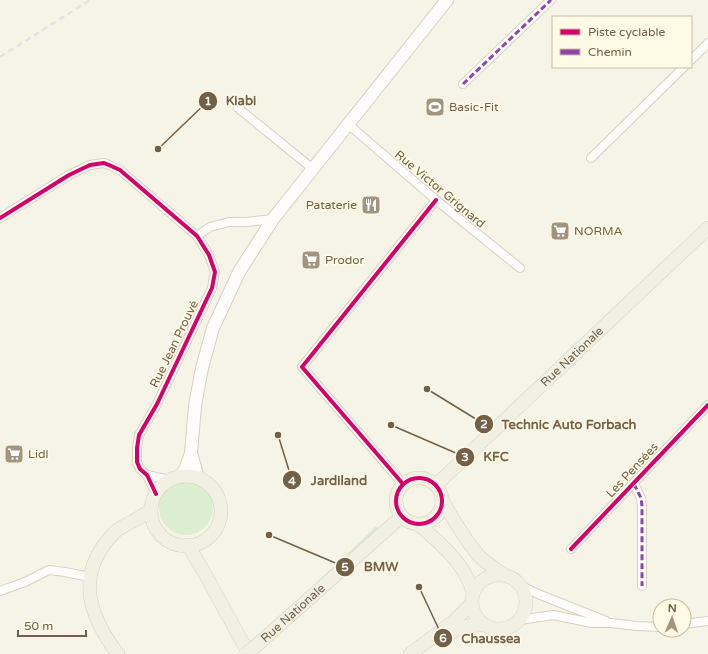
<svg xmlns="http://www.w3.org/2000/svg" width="708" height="654" viewBox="0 0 708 654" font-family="'Varela Round',sans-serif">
<rect width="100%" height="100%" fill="#f6f4e6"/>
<g fill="#dceed0">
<circle cx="186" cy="508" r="27"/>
<polygon points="376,526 379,529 303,596"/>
</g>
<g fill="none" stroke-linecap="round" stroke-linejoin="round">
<defs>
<g id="minor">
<polyline points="691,60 708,43"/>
<polyline points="463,84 551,0"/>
<polyline points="238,108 313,169"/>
<polyline points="348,124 436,200 520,268"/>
<polyline points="591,158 684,67"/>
<polyline points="0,218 69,175 90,165 104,163 109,165 120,170 197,236 209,255 215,272 212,288 157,404 139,435 137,448 137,462 140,469 147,475 156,494"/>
<polyline points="197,236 210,227 229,222 246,222 273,219"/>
<polyline points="147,475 170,480"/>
<polyline points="403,484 302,367 436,200"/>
<polyline points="634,484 641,498 642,506 642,586"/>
<polyline points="571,549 708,405"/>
<polyline points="522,586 538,594 606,621"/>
<polyline points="0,591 25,582 49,570 65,572 90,577"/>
<polyline points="520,620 553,615 592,623 611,623 637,626 660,627"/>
<polyline points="684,624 708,621"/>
</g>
<g id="secondary">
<polyline points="191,453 198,478"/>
<polyline points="180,476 185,470 191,453 195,406 202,368 213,328 239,272 273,219 447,0"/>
</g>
<g id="primary">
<circle cx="186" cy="511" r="35"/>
<circle cx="419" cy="501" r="23"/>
<path id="s1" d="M436,485L708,228"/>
<path d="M443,502C454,520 465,540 479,556C486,563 495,569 504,575"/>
<path d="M419,525C434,538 451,552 462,569C467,576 470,584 473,592"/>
<polyline points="188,545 205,574 249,654"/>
<circle cx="499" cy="602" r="27"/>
<path d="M445,637C461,626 464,625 484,625"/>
<path id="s2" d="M257,645L401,517"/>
<path d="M118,654C87,614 75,572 115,532C120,527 127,525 133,521C139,518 145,514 151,510"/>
<polyline points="410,654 454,621 471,604"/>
</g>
</defs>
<use href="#minor" stroke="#d7d1c4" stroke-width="10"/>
<use href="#secondary" stroke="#d6d0c3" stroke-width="14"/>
<use href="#primary" stroke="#d5cfc3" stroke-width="14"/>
<use href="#minor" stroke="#fefdfb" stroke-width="8"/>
<use href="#secondary" stroke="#fefdfb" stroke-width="12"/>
<use href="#primary" stroke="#f2f0e3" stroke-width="13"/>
<polyline stroke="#e5e1e3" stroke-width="2.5" stroke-dasharray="6 4" stroke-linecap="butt" points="0,57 90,0"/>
<defs>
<polyline id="primary-bridge" points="246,654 257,645"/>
</defs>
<use href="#primary-bridge" stroke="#d5cfc3" stroke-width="14" stroke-linecap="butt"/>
<use href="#primary-bridge" stroke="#f2f0e3" stroke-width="13"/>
<g stroke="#8e44ad" stroke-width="3" stroke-dasharray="6 3" stroke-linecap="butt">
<polyline points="463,84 551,0"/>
<polyline points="634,484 641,498 642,506 642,586"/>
</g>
<defs>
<g id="cycleway">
<polyline points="0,218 69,175 90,165 104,163 109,165 120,170 197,236 209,255 215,272 212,288 157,404 139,435 137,448 137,462 140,469 147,475 156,494"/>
<circle cx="419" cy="501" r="23"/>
<polyline points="403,484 302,367 436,200"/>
<polyline points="571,549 708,405"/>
</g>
</defs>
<use href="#cycleway" stroke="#fffae6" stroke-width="6"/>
<use href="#cycleway" stroke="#d6006c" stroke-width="4"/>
</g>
<defs>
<symbol id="stadium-square" viewBox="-11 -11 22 22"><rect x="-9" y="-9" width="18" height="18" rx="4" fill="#a2947e" stroke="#fffae6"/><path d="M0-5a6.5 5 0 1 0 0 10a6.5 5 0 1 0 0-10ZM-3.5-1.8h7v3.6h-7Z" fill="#fff"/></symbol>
<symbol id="restaurant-square" viewBox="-11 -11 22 22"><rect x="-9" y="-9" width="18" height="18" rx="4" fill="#a2947e" stroke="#fffae6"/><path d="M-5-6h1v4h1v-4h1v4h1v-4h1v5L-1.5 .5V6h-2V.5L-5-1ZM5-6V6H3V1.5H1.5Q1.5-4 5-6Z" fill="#fff"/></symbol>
<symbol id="supermarket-square" viewBox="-11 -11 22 22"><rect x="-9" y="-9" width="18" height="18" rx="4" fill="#a2947e" stroke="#fffae6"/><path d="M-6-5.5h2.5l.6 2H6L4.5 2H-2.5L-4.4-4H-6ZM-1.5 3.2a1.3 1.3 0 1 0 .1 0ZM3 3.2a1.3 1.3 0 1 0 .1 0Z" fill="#fff"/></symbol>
</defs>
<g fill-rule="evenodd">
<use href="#stadium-square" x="424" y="96" width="22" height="22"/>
<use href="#restaurant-square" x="360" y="194" width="22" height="22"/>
<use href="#supermarket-square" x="549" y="220" width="22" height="22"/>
<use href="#supermarket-square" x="300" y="249" width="22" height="22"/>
<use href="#supermarket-square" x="3" y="443" width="22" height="22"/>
</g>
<g text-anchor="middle" stroke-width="3" stroke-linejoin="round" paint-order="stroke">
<g font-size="12" fill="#746046" stroke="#fffae6" text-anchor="start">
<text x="449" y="111">Basic-Fit</text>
<text x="357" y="209" text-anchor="end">Pataterie</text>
<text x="574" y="235">NORMA</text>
<text x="325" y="264">Prodor</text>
<text x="28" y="458">Lidl</text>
</g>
<g font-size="12" fill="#746046" stroke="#fffae6">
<text transform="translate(440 189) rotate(40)" y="4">Rue Victor Grignard</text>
<text transform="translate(174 344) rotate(-64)" y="4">Rue Jean Prouvé</text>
<text dy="4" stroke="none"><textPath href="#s1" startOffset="187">Rue Nationale</textPath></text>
<text transform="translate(632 470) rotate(-47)" y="4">Les Pensées</text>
<text dy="4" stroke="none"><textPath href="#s2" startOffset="48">Rue Nationale</textPath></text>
</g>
</g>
<path fill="none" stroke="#746046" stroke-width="1.5" d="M158 149L208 101M427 389L484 424M391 425L465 457M278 435L292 480M269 535L345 567M419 587L443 638"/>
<g fill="#746046" stroke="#fffae6" stroke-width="1.5">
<circle cx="158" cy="149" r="4"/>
<circle cx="427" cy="389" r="4"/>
<circle cx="391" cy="425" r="4"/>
<circle cx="278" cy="435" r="4"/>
<circle cx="269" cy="535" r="4"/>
<circle cx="419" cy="587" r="4"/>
<circle cx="208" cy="101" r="10"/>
<circle cx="484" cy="424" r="10"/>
<circle cx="465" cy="457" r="10"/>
<circle cx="292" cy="480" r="10"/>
<circle cx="345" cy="567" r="10"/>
<circle cx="443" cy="638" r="10"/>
</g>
<g font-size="12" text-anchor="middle" font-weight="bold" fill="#fff">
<text x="208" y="105">1</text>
<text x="484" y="428">2</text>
<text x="465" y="461">3</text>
<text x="292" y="485">4</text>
<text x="345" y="571">5</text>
<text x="443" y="642">6</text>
</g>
<g font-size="13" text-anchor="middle" font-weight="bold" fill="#746046" stroke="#fffae6" stroke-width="3" stroke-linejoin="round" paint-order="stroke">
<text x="241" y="105">Kiabi</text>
<text x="569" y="429">Technic Auto Forbach</text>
<text x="496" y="461">KFC</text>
<text x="339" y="485">Jardiland</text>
<text x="381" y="571">BMW</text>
<text x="491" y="643">Chaussea</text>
</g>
<rect x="552" y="16" width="140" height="52" fill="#fffae6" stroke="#c7bca6"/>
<rect x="560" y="29" width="20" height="6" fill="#d6006c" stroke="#c7bca6"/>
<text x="588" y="36" font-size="12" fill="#746046">Piste cyclable</text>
<rect x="560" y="49" width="20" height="6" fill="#8e44ad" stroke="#c7bca6"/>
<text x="588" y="56" font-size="12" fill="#746046">Chemin</text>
<g transform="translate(672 618) rotate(2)"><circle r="19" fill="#fffae6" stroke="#c7bca6"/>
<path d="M0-3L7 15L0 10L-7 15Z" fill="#a2947e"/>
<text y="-6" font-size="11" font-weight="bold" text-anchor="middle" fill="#746046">N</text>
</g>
<path d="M18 630v6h68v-6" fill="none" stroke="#746046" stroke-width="2"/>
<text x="24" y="630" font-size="12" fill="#746046" stroke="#fffae6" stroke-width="3" paint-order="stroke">50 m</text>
</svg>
